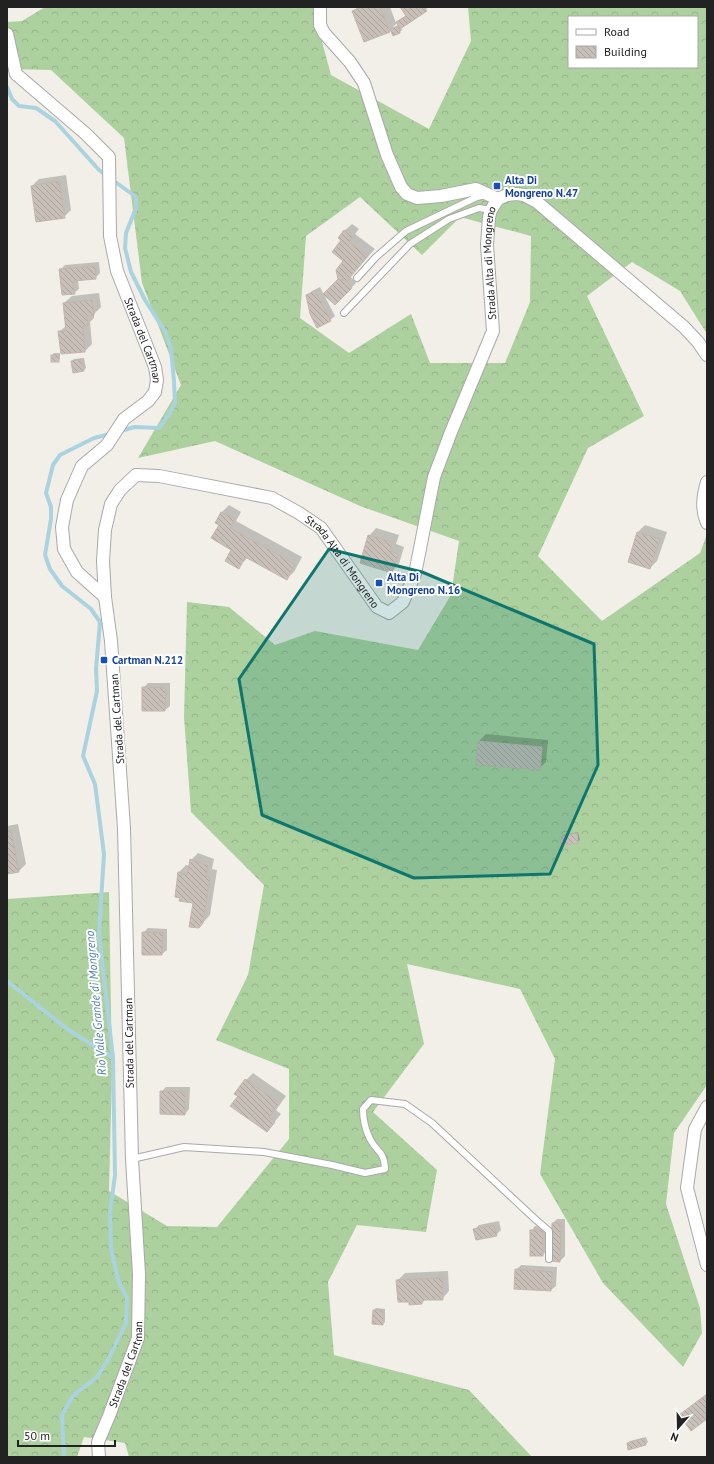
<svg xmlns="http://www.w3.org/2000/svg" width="714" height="1464" viewBox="0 0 714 1464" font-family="'PT Sans',sans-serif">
<defs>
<pattern id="forest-crowns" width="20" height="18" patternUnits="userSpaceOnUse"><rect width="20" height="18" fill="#add19e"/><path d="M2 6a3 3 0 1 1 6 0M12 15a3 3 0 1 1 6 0" fill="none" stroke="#95b388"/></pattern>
<pattern id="building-back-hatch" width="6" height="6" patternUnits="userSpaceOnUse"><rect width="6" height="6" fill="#c7bfb8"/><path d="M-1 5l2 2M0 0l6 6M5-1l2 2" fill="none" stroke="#aba49e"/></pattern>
</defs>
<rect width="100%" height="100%" fill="#f2efe9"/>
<path fill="url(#forest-crowns)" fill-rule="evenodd" d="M45,7H310L313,8L331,75L429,129L471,41L468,7H707V334L680,291L632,262L587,296L644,416L588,448L538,556L602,621L700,553L707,534V1085L674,1133L666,1204L700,1308L702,1333L683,1367L603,1283L540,1174L555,1059L520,989L407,964L424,1044L373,1112L437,1170L426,1232L357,1225L328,1282L334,1355L469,1390L532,1457H129L125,1443L84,1437L77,1457H7V899L109,892L112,1071L109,1191L167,1226L217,1227L289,1139V1069L216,1040L248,975L264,885L191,812L184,717L187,602L229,607L275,645L315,631L418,650L451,595L459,541L360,506L215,441L138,458L181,385L142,283L124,138L51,70L7,69V22L22,21ZM569,17H697V67H569ZM360,197L422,255L460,217L531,236L530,302L505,363H430L411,314L349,353L300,318L306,236Z"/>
<g fill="#0003" fill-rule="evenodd">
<path d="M358,7H390L396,23L406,15L401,7H429L401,28L402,30L400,32L394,35L391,29L389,31L353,11ZM397,23L399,25L392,28Z"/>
<polygon points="66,175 71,210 64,217 32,186 39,179"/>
<polygon points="352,224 359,229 355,234 375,249 350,276 356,283 335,304 339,279 345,260 344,231"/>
<polygon points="99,262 100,273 95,278 78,279 79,289 74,293 60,270 65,265"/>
<polygon points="320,287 335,316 330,320 307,296 312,291"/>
<polygon points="99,293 101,307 94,314 94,318 90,322 92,344 85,351 60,353 60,359 58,361 52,355 54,353 62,353 59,332 67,325 64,303 72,296"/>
<polygon points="84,358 86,368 84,370 72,361 74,359"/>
<polygon points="229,505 241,512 236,521 302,557 294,572 286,579 248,557 239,567 233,549 220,524 216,523 222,512"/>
<polygon points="645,525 667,532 657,561 650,568 629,561 638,532"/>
<polygon points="376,528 399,535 396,544 404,547 399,564 392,571 369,536"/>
<polygon points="148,683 170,683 170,706 165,710 143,688"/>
<polygon points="486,734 548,740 546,762 539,769 479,741"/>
<polygon points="18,824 26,864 19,871 7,873 7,826"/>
<polygon points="578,832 580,840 578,842 561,837 563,835"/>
<polygon points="198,853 214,859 212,869 217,870 210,915 199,927 194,902 181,897 179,872 186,865 190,866 191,860"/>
<polygon points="148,928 167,929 167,950 162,954 143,933"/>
<polygon points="253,1073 286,1096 276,1110 281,1114 267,1131 239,1096 246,1080"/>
<polygon points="166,1087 190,1087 189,1109 185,1114 161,1092"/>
<polygon points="557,1219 565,1219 565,1256 560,1261 553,1223"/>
<polygon points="499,1221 501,1230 496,1235 474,1230 479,1225"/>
<polygon points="535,1226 547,1226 547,1250 543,1255 531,1231"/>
<polygon points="521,1265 557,1267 556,1286 551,1290 516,1270"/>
<polygon points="448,1271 449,1291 442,1299 426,1299 422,1303 410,1301 399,1301 398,1280 405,1273"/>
<polygon points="376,1308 385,1309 385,1322 383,1324 374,1310"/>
<polygon points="646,1437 648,1442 646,1444 628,1443 630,1441"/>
</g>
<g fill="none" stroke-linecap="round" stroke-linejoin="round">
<g stroke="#aad3df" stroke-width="4">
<polyline points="7,87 12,99 19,106 36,108 55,121 99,170 136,197 136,208 126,233 125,248 131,272 145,300 166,333 171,349 174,381 175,403 169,414 159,428 134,427 121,431"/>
<polyline points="7,981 67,1029 113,1058"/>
<polyline points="64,1457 62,1415 73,1396 97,1377 108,1360 126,1323 127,1298 118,1280 111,1248 110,1213 115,1175 113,1058 99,933 104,854 95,784 83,756 97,691 96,669 100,622 91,609 62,586 50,569 45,555 51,519 51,507 46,493 53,465 60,455 94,438 110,434"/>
</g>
</g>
<g fill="url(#building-back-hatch)" stroke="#c4b6ab">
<polygon points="363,7 380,7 390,32 364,42 352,11"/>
<polygon points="400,7 424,7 427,11 400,29 396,22 406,16"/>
<polygon points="398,26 400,33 393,36 390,29"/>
<polygon points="59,181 65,218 36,222 31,186"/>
<polygon points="344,230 352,237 349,242 368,256 347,281 338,279 336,270 343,261 332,252 341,240 338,238"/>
<polygon points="95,266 96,279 73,281 75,294 62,295 59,269"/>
<polygon points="338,279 347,281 352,288 335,305 323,294"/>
<polygon points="315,291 331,321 317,328 310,314 306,295"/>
<polygon points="92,300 94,315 87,316 88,326 83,326 85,352 61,354 58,331 66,331 63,303"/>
<rect x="51" y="355" width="8" height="7"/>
<polygon points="82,359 84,371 73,373 71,361"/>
<polygon points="221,512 235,519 230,528 295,564 287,580 245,557 239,569 225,561 231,550 211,538 219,525 215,523"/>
<polygon points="637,532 660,539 650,569 628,562"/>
<polygon points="368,535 392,542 390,551 398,554 392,573 360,563"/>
<polygon points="142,687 166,688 165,711 142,711"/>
<polygon points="478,741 542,747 540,770 476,765"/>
<polygon points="11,831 19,872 7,874 7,832"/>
<polygon points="577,833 578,843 561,846 560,837"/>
<polygon points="190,859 208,866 205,876 210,877 203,923 199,928 189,927 193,903 179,901 180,898 175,897 178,872 187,875"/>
<polygon points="142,932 163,933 162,955 142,955"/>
<polygon points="245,1079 279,1103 269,1117 275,1122 267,1132 230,1106 238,1096 234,1094"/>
<polygon points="160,1091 185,1092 185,1115 160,1114"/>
<polygon points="552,1223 561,1223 560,1262 551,1261"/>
<polygon points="494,1225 497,1236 476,1240 473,1229"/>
<rect x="530" y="1230" width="13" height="26"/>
<polygon points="515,1269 552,1272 551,1291 514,1289"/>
<polygon points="442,1278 443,1300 422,1300 422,1304 409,1305 409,1302 398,1302 396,1280"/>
<polygon points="373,1310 383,1310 383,1325 372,1324"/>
<polygon points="707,1394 707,1419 691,1431 679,1415"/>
<polygon points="644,1438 646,1445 628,1450 627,1443"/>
</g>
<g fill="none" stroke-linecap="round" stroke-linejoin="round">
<defs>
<g id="lane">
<polyline points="357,278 376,257 406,231 477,197 485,195"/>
<polyline points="344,313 410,244 449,219 479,208 491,210"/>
<path d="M132,1159L184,1147L264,1152L332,1165L365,1173L385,1169C384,1150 377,1153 370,1139C365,1129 363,1119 363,1109L371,1100L405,1104L432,1123L535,1219L549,1231V1259"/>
</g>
<g id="street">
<polyline points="320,7 320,25 324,33 350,62 364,83 387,155 401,187 407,194 417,198 441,196 476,189 498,199"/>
<path id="s1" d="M7,34L16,74L86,134L109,157L110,236L117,271L155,367L157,380L155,392L148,401L124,419L107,445L82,466L67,500L62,527L64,549L77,572L105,597"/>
<path d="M707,482C703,496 701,509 707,523"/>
<polyline points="707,1107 695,1129 687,1188 707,1265"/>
<path id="s2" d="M99,1457L98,1442L109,1416L138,1338L139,1274L132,1159L124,828L111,641L105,597L103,561L105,530L111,504L120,490L136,475L159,476L272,498L299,513L321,528L377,607L389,613L403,602L415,574L434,477L451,432L493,331L487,245L489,217L491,210L498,199L507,195L516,194L524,195L537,202L684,327L698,342L707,355"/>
</g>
</defs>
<use href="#lane" stroke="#a9a9a9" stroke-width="8"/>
<use href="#street" stroke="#a9a9a9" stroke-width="14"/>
<use href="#lane" stroke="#fff" stroke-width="6"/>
<use href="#street" stroke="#fff" stroke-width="12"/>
</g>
<path fill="#0f766e" fill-opacity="0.2" stroke="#0f766e" stroke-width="3" stroke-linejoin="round" d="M329,549L422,572L594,644L598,765L550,874L414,878L262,815L239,679Z"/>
<g fill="#1a4fb4" stroke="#fff" stroke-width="1.5">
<rect x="493" y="182" width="8" height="8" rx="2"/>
<rect x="375" y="579" width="8" height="8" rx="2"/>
<rect x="100" y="656" width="8" height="8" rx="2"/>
</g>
<g text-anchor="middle" stroke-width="4" stroke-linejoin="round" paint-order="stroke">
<g font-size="11" font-weight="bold" fill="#164399" stroke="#fff" text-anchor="start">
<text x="505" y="184">Alta Di<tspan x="505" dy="13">Mongreno N.47</tspan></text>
<text x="387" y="581">Alta Di<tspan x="387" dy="13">Mongreno N.16</tspan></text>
<text x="112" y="664">Cartman N.212</text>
</g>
<g font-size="11" fill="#222" stroke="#fff">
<text dy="4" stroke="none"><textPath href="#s2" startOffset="1680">Strada Alta di Mongreno</textPath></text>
<text dy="4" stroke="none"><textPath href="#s1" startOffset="355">Strada del Cartman</textPath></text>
<text dy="4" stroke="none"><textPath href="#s2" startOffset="1236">Strada Alta di Mongreno</textPath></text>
<text transform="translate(117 719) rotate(-94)" y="4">Strada del Cartman</text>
<text transform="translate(129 1043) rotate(-91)" y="4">Strada del Cartman</text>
<text dy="4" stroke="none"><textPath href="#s2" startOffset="98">Strada del Cartman</textPath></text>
</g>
<g font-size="12" font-style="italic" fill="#4a7aab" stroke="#fff">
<text transform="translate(96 1003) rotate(-95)" y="4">Rio Valle Grande di Mongreno</text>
</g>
</g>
<rect width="714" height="1464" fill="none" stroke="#222222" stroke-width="16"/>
<rect x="568" y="16" width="130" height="52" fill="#ffffff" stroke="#a7a7a7"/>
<rect x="576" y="29" width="20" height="6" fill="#ffffff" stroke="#a7a7a7"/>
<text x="604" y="36" font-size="12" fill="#222222">Road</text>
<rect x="576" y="46" width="20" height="12" fill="url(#building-back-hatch)" stroke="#a7a7a7"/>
<text x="604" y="56" font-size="12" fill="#222222">Building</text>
<g transform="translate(678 1428) rotate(200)" stroke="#ffffff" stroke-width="3" paint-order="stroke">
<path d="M0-3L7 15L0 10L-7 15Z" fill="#222222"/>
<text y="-6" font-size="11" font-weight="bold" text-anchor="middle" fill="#222222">N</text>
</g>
<path d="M18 1440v6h97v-6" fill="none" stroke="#222222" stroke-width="2"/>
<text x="24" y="1440" font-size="12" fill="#222222" stroke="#ffffff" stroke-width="3" paint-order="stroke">50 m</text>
</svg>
